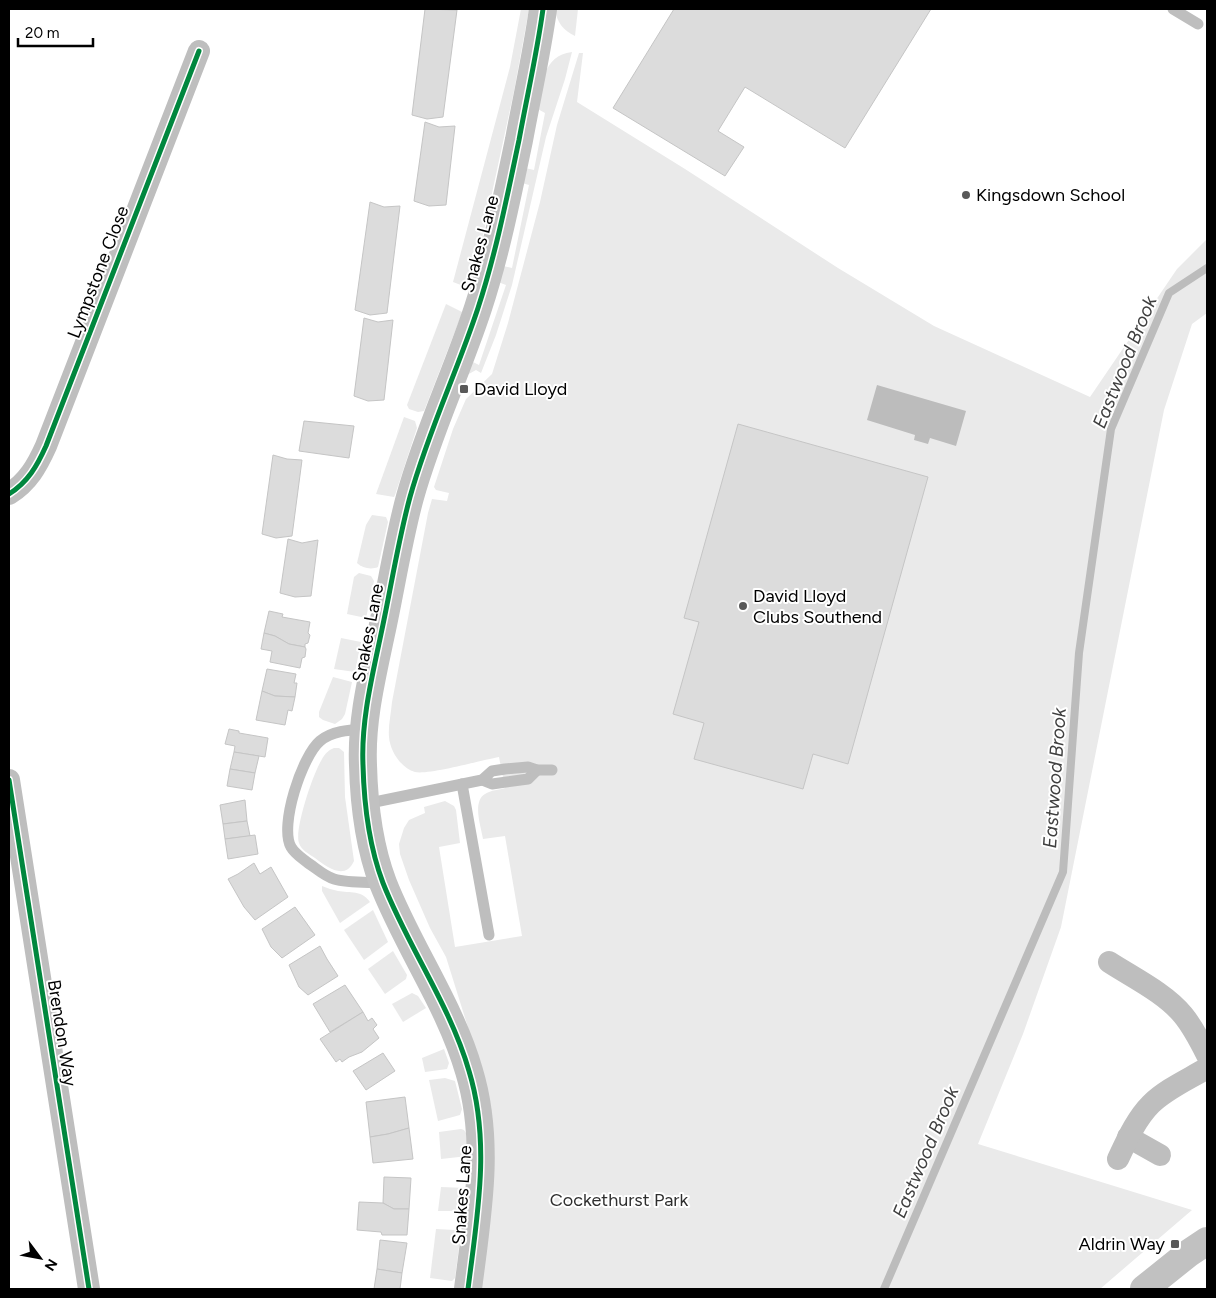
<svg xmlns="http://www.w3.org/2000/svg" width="1216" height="1298" viewBox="0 0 1216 1298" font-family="Figtree,sans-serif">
<rect width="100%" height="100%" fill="#fff"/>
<g fill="#eaeaea">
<polygon points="521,9 529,9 514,91 478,258 471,284 466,287 453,282 510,67"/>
<path d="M555,9H578L575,36C563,30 557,23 555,9Z"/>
<path d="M572,52L565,79L546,137L512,285L496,335L481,373L476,370L467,375L473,362L479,365L506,285L498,282L503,266L512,268L529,185L522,183L525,168L534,170L545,113L536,108C543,84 542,56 572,52Z"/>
<path d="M579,53H583L577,102L685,169L838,268L934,326L1090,397L1177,269L1207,239V313L1192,324L1164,410L1061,927L1023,1034L978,1144L1192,1210L1100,1289H479L476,1053L446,957L430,928L409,880L400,854L399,844L404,828L409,820L425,813L424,807L445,801L454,806L456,810L460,843L439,847L455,947L522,936L505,836L483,839C481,826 472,802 485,794C491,790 499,790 505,788L499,757C482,760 429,775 415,772C401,768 390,751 389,737C388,726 391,714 392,702L428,513L432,499L447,501L449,493L436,490L434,487L453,429L466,399L492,374L508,323L540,202L557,125Z"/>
<polygon points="446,304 462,312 461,316 424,411 418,412 409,409 407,405"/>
<polygon points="404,417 415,421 417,428 395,495 394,497 376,494"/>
<path d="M372,515L386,517L388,522L378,567C371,570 362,568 357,563L366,525Z"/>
<polygon points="359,573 371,576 374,581 366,618 347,614 354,577"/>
<polygon points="341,638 361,642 355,672 334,669"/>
<polygon points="333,677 352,682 345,714 342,719 335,724 323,720 319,717 319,712"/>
<path d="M334,748H339L344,752L345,797L354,861C345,881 327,867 315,858C309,854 301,850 299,843C294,830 313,774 321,761C324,755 328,750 334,748Z"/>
<path d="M322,886C327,888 333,890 338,891C350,893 362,890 370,902L340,923L322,891Z"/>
<polygon points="373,910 388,942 364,960 344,930"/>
<polygon points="393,951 407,975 406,979 385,994 368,969"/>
<polygon points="412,993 418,996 426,1008 403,1022 392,1004"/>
<polygon points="444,1049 449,1063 447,1069 425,1072 422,1058"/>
<polygon points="445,1078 455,1081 462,1109 460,1115 438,1121 429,1080"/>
<polygon points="461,1129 464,1130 466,1133 468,1156 441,1159 439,1132"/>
<polygon points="441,1187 466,1188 466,1208 459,1211 438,1211"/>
<polygon points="436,1229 455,1230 461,1231 455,1278 452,1281 430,1278"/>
</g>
<polygon fill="#bcbcbc" points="877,385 966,411 956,446 930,438 928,444 914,440 915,435 867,420"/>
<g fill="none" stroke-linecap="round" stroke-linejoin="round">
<polyline stroke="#bcbcbc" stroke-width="8" points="884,1289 1063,872 1079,653 1111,429 1169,293 1207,268"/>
</g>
<g fill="#dcdcdc" stroke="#c5c5c5">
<polygon points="425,9 457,10 443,117 427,119 412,115"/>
<polygon points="674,9 931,9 845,148 745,87 718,131 744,147 725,176 613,108"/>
<polygon points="425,122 439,127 455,126 446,205 429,206 414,201"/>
<polygon points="370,202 384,207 400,206 387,313 370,315 355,310"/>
<polygon points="364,318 378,322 393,320 384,400 368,401 354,396"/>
<polygon points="304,421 354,426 349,458 299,451"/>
<polygon points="738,424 928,477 848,764 813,754 803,789 694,759 704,723 673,714 699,622 684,618"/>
<polygon points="273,455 287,459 302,460 292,536 276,538 262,534"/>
<polygon points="288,539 302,543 318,540 311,596 295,597 280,593"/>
<polygon points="269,611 283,614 282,617 310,622 308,633 310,635 308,643 305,644 305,647 289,644 275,636 264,633"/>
<polygon points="264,633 275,636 289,644 305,647 306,649 305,657 302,658 300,668 270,662 272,651 261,649"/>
<polygon points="267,669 296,674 294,683 297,683 295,697 275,696 262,691"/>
<polygon points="262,691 275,696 295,697 292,711 288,710 285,725 256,720"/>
<polygon points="229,729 239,731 239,733 268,738 265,757 234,752 235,746 225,744"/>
<polygon points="234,752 259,756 255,773 230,769"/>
<polygon points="230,769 255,773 252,790 227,786"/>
<polygon points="245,800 247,821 223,824 220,805"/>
<polygon points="247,821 250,836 225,839 223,824"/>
<polygon points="255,835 258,854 228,859 225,839"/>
<polygon points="254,863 260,874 271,867 288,897 255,920 244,907 228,879 238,874"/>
<polygon points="295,907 315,935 282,958 271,947 262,929"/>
<polygon points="320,946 327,959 338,976 308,995 299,987 289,965"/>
<polygon points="345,985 363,1012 330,1032 313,1004"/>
<polygon points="363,1012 368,1021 372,1018 377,1025 373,1029 379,1038 362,1052 349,1057 342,1062 340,1059 336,1062 320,1039"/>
<polygon points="383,1053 395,1071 366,1090 353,1071"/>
<polygon points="405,1097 409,1128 388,1134 370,1137 366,1102"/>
<polygon points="409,1128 413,1159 373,1163 370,1137 388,1134"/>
<polygon points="384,1177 411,1178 409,1209 394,1209 383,1203"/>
<polygon points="359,1202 383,1203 394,1209 409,1209 407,1235 382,1235 381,1232 357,1230"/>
<polygon points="380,1240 407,1243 402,1273 377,1269"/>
<polygon points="377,1269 402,1273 400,1289 374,1289"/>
</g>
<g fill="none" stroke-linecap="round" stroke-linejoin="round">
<g stroke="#bebebe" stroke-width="11">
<polyline points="1173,9 1198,24"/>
<path d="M364,729C349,730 332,731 320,741C302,756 279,826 291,847C295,854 302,858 308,863C316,868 324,876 334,879C348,883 367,882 383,883"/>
<polyline points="482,780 492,784 528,779 537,770"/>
<polyline points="462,784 489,935"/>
<polyline points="365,804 482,780 492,771 505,769 528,767 537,770 552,770"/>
</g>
<g stroke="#bebebe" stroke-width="22">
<path d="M9,494C28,482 37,466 46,446L199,51"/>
<polyline points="9,780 89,1289"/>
<path d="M1109,962C1132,977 1165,993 1183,1015C1193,1027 1200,1041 1207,1055"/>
<polyline points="1128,1137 1160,1155"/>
<path d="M1118,1159C1127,1140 1136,1119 1151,1104C1166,1089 1189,1079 1207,1068"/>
</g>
<g stroke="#c1c1c1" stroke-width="28">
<path d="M468,1289C477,1217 491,1143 469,1071C450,1005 408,947 383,883C369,846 364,805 363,765C361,721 372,677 381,634C391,588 398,541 410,497C428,432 457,372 478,308C496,253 507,197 519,140C527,96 537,53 543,9"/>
<polyline points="1144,1289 1189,1253 1207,1241"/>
</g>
<defs>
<g id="cycleway">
<path d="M9,494C28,482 37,466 46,446L199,51"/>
<polyline points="9,780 89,1289"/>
<path d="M468,1289C477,1217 491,1143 469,1071C450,1005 408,947 383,883C369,846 364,805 363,765C361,721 372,677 381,634C391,588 398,541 410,497C428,432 457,372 478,308C496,253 507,197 519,140C527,96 537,53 543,9"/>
</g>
</defs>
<use href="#cycleway" stroke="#fff" stroke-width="8"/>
<use href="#cycleway" stroke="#00873e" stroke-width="5"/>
</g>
<g fill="#595959" stroke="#fff" stroke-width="2">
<circle cx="966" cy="195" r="5"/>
<rect x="459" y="384" width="10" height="10" rx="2.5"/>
<circle cx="743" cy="606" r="5"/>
<rect x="1170" y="1239" width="10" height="10" rx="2.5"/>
</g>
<g text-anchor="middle" stroke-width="4" stroke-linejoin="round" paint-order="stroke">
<g font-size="18" fill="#000" stroke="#fff" text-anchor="start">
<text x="976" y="201">Kingsdown School</text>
<text x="474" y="395">David Lloyd</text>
<text x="753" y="602">David Lloyd<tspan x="753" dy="21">Clubs Southend</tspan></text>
<text x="1165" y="1250" text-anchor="end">Aldrin Way</text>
</g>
<g font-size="18" fill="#000" stroke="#fff">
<text transform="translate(480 244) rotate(-75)" y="6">Snakes Lane</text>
<text transform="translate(98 272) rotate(-69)" y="6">Lympstone Close</text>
<text transform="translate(368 633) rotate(-79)" y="6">Snakes Lane</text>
<text transform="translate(62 1033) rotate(81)" y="6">Brendon Way</text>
<text transform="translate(462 1195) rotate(-86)" y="6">Snakes Lane</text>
</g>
<g font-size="18" fill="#2f2f2f" stroke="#fff">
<text x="619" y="1206">Cockethurst Park</text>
</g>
<g font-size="19" font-style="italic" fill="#404040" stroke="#fff">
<text transform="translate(1124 362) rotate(-68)" y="7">Eastwood Brook</text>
<text transform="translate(1054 778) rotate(-86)" y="7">Eastwood Brook</text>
<text transform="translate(925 1152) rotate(-67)" y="7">Eastwood Brook</text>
</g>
</g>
<rect width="1216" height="1298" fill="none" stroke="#000000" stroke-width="20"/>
<g transform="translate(40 1258) rotate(122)" stroke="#ffffff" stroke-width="4" paint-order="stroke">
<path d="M0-4L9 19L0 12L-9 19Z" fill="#000000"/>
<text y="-8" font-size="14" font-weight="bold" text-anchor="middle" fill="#000000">N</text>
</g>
<path d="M18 38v8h75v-8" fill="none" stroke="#000000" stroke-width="2.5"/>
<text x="25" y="38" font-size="15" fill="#000000" stroke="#ffffff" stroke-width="4" paint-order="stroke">20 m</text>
</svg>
